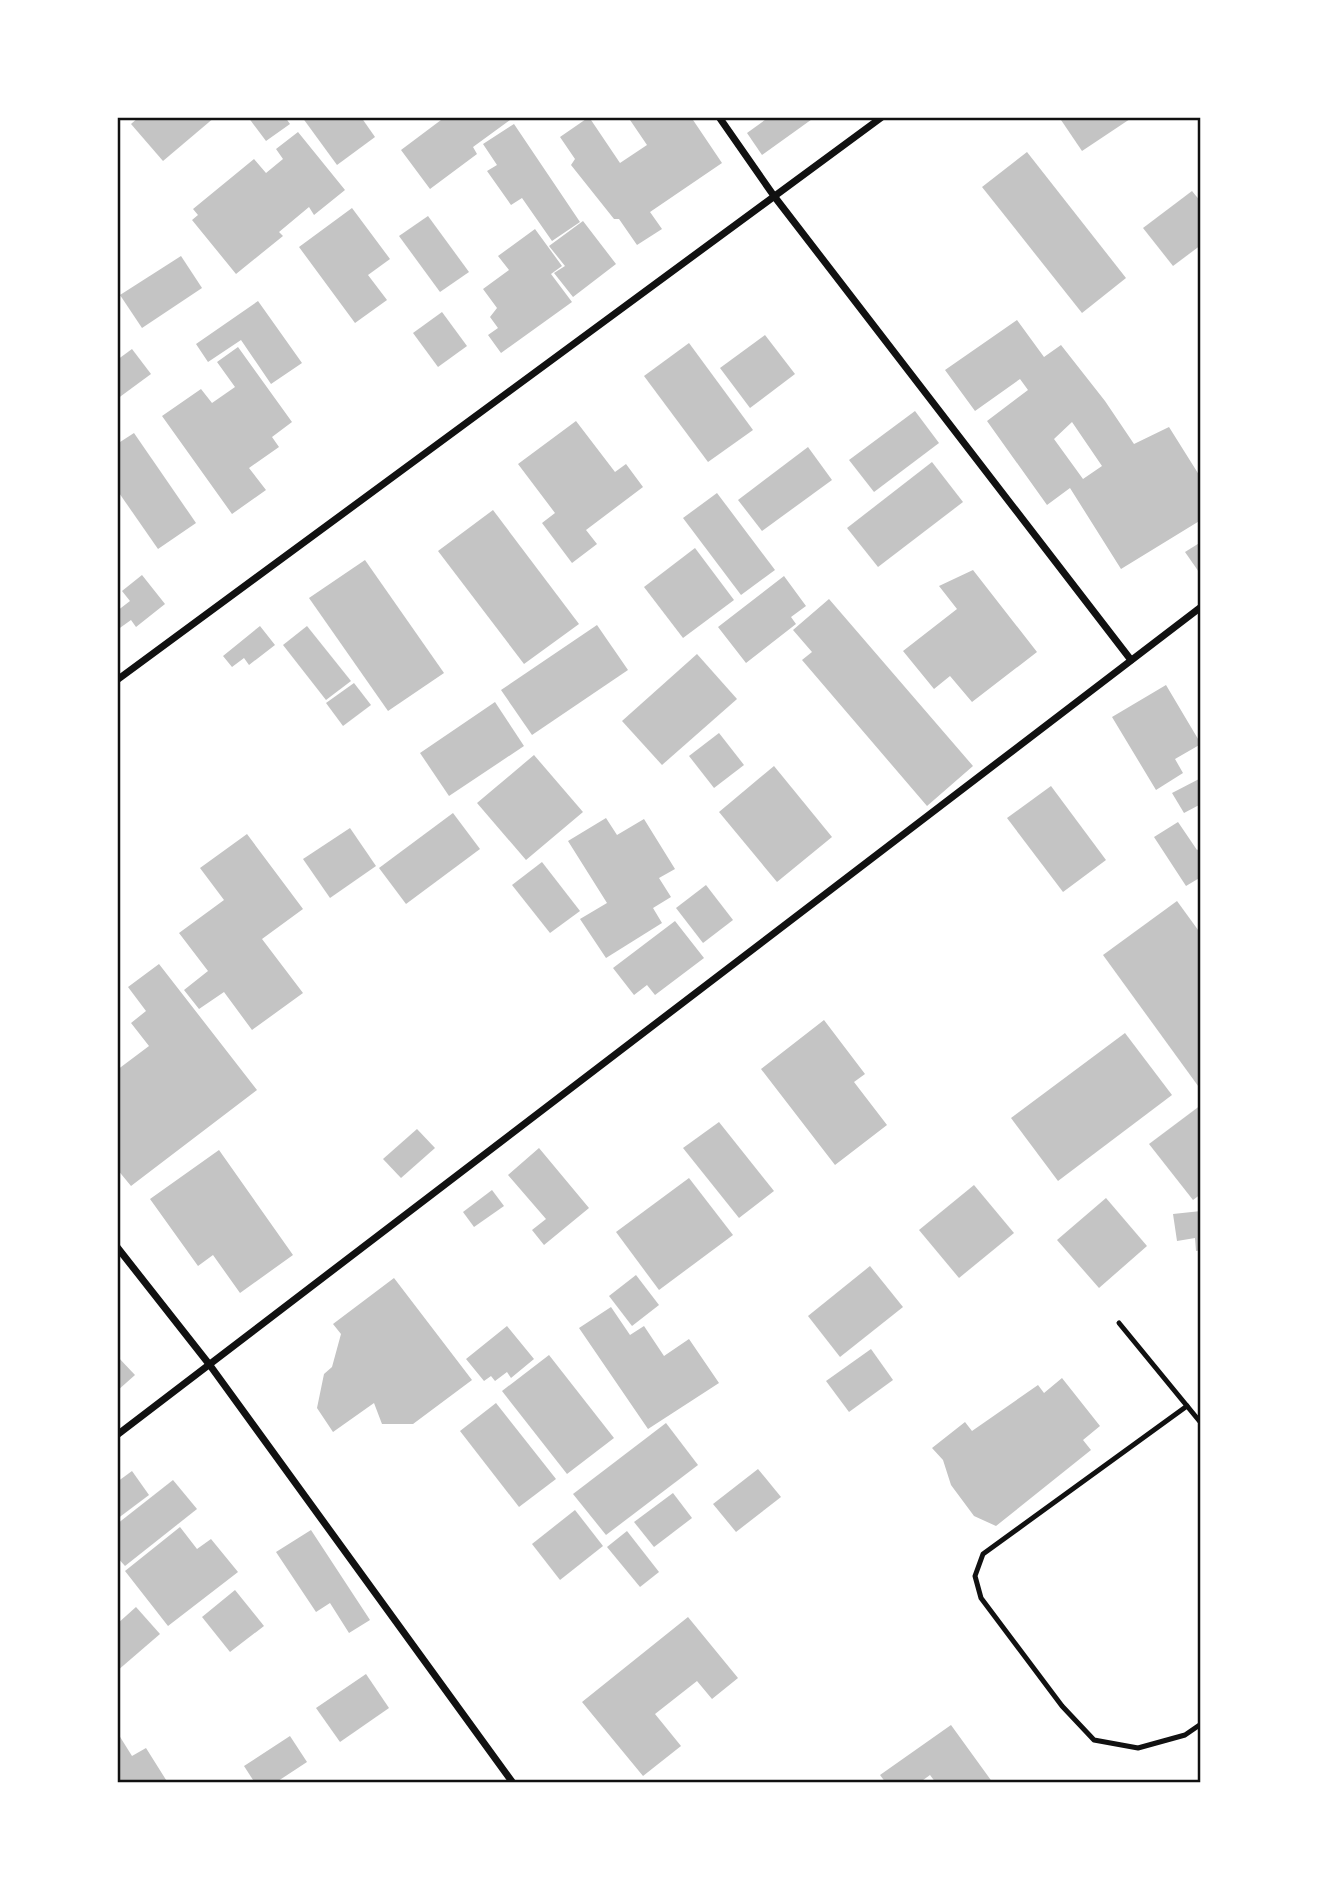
<svg xmlns="http://www.w3.org/2000/svg" width="1318" height="1900" viewBox="0 0 1318 1900" font-family="'Fira Sans',sans-serif">
<rect width="100%" height="100%" fill="#fff"/>
<g fill="#c4c4c4" fill-rule="evenodd">
<polygon points="139,117 215,117 163,161 131,124"/>
<polygon points="248,117 285,117 290,124 266,141"/>
<polygon points="302,117 361,117 375,137 337,165"/>
<polygon points="445,117 507,117 510,120 473,147 477,154 430,189 401,150"/>
<polygon points="589,117 620,163 647,145 628,117 691,117 722,163 650,212 662,229 637,245 619,219 614,219 571,165 575,159 560,137"/>
<polygon points="769,117 815,117 762,155 747,133"/>
<polygon points="1059,117 1133,117 1082,151"/>
<polygon points="514,124 580,222 552,241 522,198 511,205 487,171 497,165 483,144"/>
<polygon points="298,132 345,190 314,215 309,207 279,232 283,236 236,274 192,220 198,215 193,209 254,159 266,173 283,159 276,149"/>
<polygon points="1027,152 1126,278 1082,313 982,187"/>
<polygon points="1192,191 1201,202 1201,245 1173,266 1143,228"/>
<polygon points="352,208 390,259 368,275 387,300 355,323 299,247"/>
<polygon points="428,216 469,272 440,292 399,236"/>
<polygon points="583,221 616,264 573,297 554,273 565,266 549,246"/>
<polygon points="535,229 562,266 551,274 572,302 501,353 488,335 498,328 490,317 497,308 483,289 509,270 498,256"/>
<polygon points="181,256 202,288 142,328 120,295"/>
<polygon points="258,301 302,363 271,384 241,340 208,362 196,344"/>
<polygon points="442,312 467,346 438,367 413,333"/>
<path d="M1017,320L1044,357L1061,345L1105,401L1134,444L1169,427L1201,478V520L1121,569L1070,488L1047,505L987,421L1028,390L1020,379L975,411L945,370ZM1072,422L1102,466L1083,479L1054,439Z"/>
<polygon points="765,335 795,374 750,408 720,368"/>
<polygon points="689,343 753,430 708,462 644,376"/>
<polygon points="238,347 292,422 272,437 279,447 249,468 266,490 232,514 162,416 201,389 212,403 235,387 217,362"/>
<polygon points="132,349 151,374 117,399 117,360"/>
<polygon points="915,411 939,443 874,492 849,460"/>
<polygon points="576,421 615,472 626,464 643,487 586,530 597,544 572,563 542,523 555,513 518,464"/>
<polygon points="134,433 196,523 158,549 117,490 117,444"/>
<polygon points="808,447 832,480 762,531 738,500"/>
<polygon points="932,462 963,502 878,567 847,528"/>
<polygon points="717,493 775,570 741,595 683,518"/>
<polygon points="493,510 579,624 524,664 438,551"/>
<polygon points="1201,542 1201,575 1185,552"/>
<polygon points="695,548 734,600 683,638 644,587"/>
<polygon points="365,560 444,673 388,711 309,598"/>
<polygon points="973,570 1037,652 972,702 950,676 934,689 903,651 957,609 939,586"/>
<polygon points="142,575 165,604 136,627 131,620 117,630 117,611 130,601 122,591"/>
<polygon points="784,576 806,606 791,617 796,624 746,663 718,627"/>
<polygon points="829,599 973,766 927,806 802,660 812,652 793,630"/>
<polygon points="597,625 628,670 532,735 501,690"/>
<polygon points="260,626 275,645 249,665 244,658 232,667 223,656"/>
<polygon points="307,626 351,681 326,700 283,645"/>
<polygon points="697,654 737,699 662,765 622,721"/>
<polygon points="354,683 371,705 343,726 326,703"/>
<polygon points="1166,685 1201,744 1175,759 1183,773 1156,790 1112,717"/>
<polygon points="495,702 524,746 449,796 420,753"/>
<polygon points="719,733 744,765 714,788 689,756"/>
<polygon points="534,755 583,812 526,860 477,803"/>
<polygon points="774,766 832,837 777,882 719,812"/>
<polygon points="1201,778 1201,804 1184,813 1172,793"/>
<polygon points="1051,786 1106,860 1063,892 1007,818"/>
<polygon points="453,813 480,849 406,904 379,868"/>
<polygon points="606,818 617,835 644,819 675,869 659,878 671,897 653,908 662,923 606,958 580,919 607,903 568,841"/>
<polygon points="1178,822 1197,850 1201,848 1201,877 1186,886 1154,837"/>
<polygon points="350,828 376,866 330,898 303,859"/>
<polygon points="247,834 303,909 262,939 303,993 252,1030 224,992 199,1009 184,990 208,971 179,933 224,900 200,868"/>
<polygon points="542,862 580,911 550,933 512,885"/>
<polygon points="706,885 733,920 703,943 676,908"/>
<polygon points="1177,901 1201,934 1201,1090 1103,955"/>
<polygon points="675,921 704,958 655,995 647,985 634,995 613,968"/>
<polygon points="159,964 257,1090 131,1186 117,1169 117,1070 149,1046 131,1023 146,1011 128,987"/>
<polygon points="824,1020 865,1074 854,1082 887,1125 835,1165 761,1069"/>
<polygon points="1125,1033 1172,1095 1058,1181 1011,1118"/>
<polygon points="1201,1105 1201,1194 1193,1200 1149,1144"/>
<polygon points="719,1122 774,1191 739,1218 683,1148"/>
<polygon points="417,1129 435,1148 401,1178 383,1159"/>
<polygon points="539,1148 589,1208 544,1245 532,1230 546,1219 508,1175"/>
<polygon points="219,1150 293,1255 240,1293 213,1255 198,1266 150,1199"/>
<polygon points="689,1178 733,1235 659,1290 616,1232"/>
<polygon points="974,1185 1014,1233 959,1278 919,1230"/>
<polygon points="492,1190 504,1206 474,1227 463,1212"/>
<polygon points="1106,1198 1147,1246 1099,1288 1057,1240"/>
<polygon points="1201,1211 1201,1250 1196,1251 1195,1238 1177,1241 1173,1214"/>
<polygon points="870,1266 903,1307 840,1357 808,1316"/>
<polygon points="636,1275 659,1305 632,1326 609,1296"/>
<polygon points="394,1278 472,1380 413,1424 382,1424 374,1403 333,1432 317,1408 324,1374 332,1367 341,1334 333,1324"/>
<polygon points="611,1307 630,1335 644,1326 664,1356 689,1339 719,1383 648,1429 579,1328"/>
<polygon points="507,1326 534,1359 511,1378 507,1372 495,1381 491,1376 484,1381 466,1359"/>
<polygon points="871,1349 893,1380 849,1412 826,1381"/>
<polygon points="549,1355 614,1438 567,1474 502,1391"/>
<polygon points="117,1356 135,1375 117,1391"/>
<polygon points="1062,1378 1100,1426 1083,1440 1091,1450 996,1526 974,1516 951,1485 943,1460 932,1448 965,1422 972,1431 1038,1385 1044,1393"/>
<polygon points="496,1403 556,1479 519,1507 460,1431"/>
<polygon points="666,1423 698,1465 606,1535 573,1494"/>
<polygon points="758,1469 781,1497 736,1532 713,1504"/>
<polygon points="132,1471 149,1495 117,1519 117,1482"/>
<polygon points="173,1480 197,1509 125,1566 117,1557 117,1524"/>
<polygon points="673,1493 692,1518 654,1547 634,1522"/>
<polygon points="575,1510 603,1546 560,1580 532,1544"/>
<polygon points="180,1527 197,1549 211,1539 238,1572 168,1626 125,1571"/>
<polygon points="311,1530 370,1620 349,1633 330,1603 316,1612 276,1552"/>
<polygon points="627,1531 659,1572 640,1587 607,1547"/>
<polygon points="235,1590 264,1626 230,1652 202,1617"/>
<polygon points="136,1607 160,1634 117,1671 117,1624"/>
<polygon points="688,1617 738,1678 712,1699 697,1681 655,1714 681,1746 643,1776 582,1702"/>
<polygon points="366,1674 389,1708 340,1742 316,1708"/>
<polygon points="951,1725 993,1783 936,1783 930,1775 919,1783 886,1783 880,1775"/>
<polygon points="117,1732 132,1756 146,1748 168,1783 117,1783"/>
<polygon points="290,1736 307,1762 275,1783 255,1783 244,1766"/>
</g>
<g fill="none" stroke-linecap="round" stroke-linejoin="round">
<g stroke="#111" stroke-width="5">
<polyline points="1119,1323 1201,1423"/>
<polyline points="1187,1406 983,1554 975,1576 981,1598 1062,1706 1094,1740 1138,1748 1185,1735 1201,1724"/>
</g>
<g stroke="#111" stroke-width="7">
<polyline points="719,117 774,196 1131,660"/>
<polyline points="117,680 882,117"/>
<polyline points="117,1247 209,1364 513,1783"/>
<polyline points="117,1435 1201,607"/>
</g>
</g>
<rect width="1318" height="1900" fill="none" stroke="#ffffff" stroke-width="238"/>
<rect x="119" y="119" width="1080" height="1662" fill="none" stroke="#111" stroke-width="2.5"/>
</svg>
